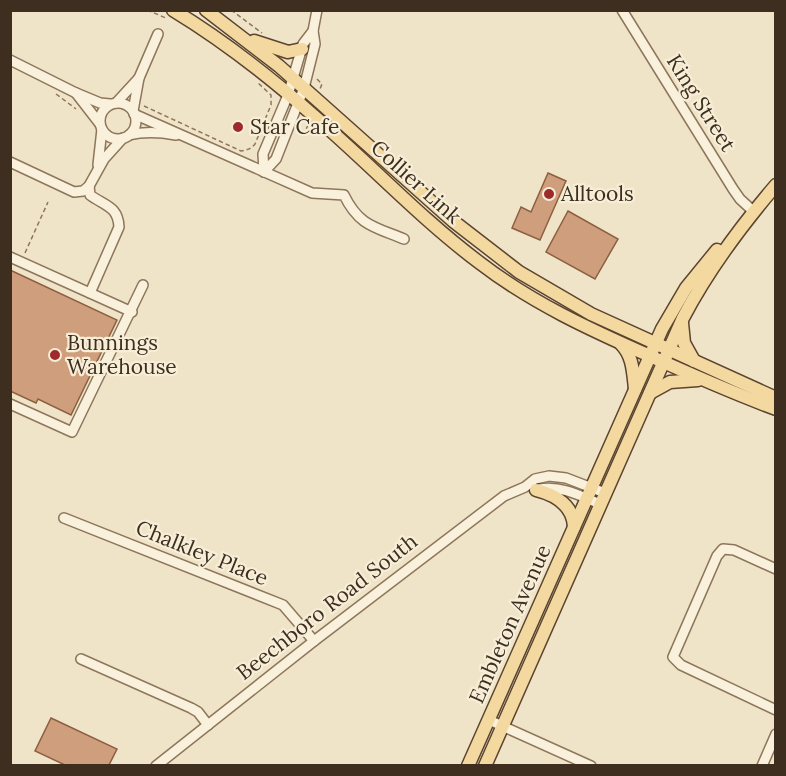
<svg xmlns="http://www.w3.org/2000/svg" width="786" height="776" viewBox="0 0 786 776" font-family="Lora,serif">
<rect width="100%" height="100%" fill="#f0e4c8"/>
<g fill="#cf9f7d" stroke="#8d5f41" stroke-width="1.5">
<polygon points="548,173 566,181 540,240 512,228 521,207 531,212"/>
<polygon points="568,211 618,239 595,279 546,252"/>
<polygon points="10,270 117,320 71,415 38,399 36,403 10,391"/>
<polygon points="51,718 117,749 109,765 65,765 35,751"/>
</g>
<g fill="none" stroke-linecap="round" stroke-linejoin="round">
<defs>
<g id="minor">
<polyline points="622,10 733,189 740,199 753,211"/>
<polyline points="10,60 76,93 100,103 110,104"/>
<polyline points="76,93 100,124"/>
<polyline points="116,103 139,78"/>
<circle cx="118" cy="121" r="18"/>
<polyline points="133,111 139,78 158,34"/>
<path d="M134,114L312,193L344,195C359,226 375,227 404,239"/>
<path d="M129,135C145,131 160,132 176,135"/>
<polyline points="10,162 74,192 83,191 89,186 104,159 123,138"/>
<polyline points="98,165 102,129"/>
<polyline points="264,172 276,159 304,88 315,44 313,31 317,10"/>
<polyline points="264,172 263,154 288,95 303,44 313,31"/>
<path d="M89,186L90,195C105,206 118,206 119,227L90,293"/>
<polyline points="10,257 132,312"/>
<polyline points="10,404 72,432 143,285"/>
<path d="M539,489C561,485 581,496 600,504"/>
<polyline points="64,518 283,605 314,641"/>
<polyline points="776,569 734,550 723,549 717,556 673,657 681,665 776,710"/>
<polyline points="81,659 191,708 198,712 208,725"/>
<polyline points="489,720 591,766"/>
<polyline points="156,766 314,641 504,496 525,487 535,479 549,476 566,478 605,493"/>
<polyline points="762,766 776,734"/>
</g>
<g id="major">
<path d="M173,10C224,41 270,77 314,116C370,164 421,219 480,263C532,303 591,330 650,356C692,375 733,393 776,409"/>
<polyline points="206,10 279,66 453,221 519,272 591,314 776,398"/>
<polyline points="254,41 288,52 302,49"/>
<polyline points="682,323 684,343 694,361"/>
<path d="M621,344C633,356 633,372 635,389"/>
<polyline points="650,393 670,382 698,380"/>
<path d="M536,490C556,495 573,505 574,527"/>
<polyline points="468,766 662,329 686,288 717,250"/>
<path d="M485,766L683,318C708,270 741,226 776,185"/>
</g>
</defs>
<use href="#minor" stroke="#8d765c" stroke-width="12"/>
<use href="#major" stroke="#5b4430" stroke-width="15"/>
<g stroke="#8d765c" stroke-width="1.5" stroke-dasharray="4.5 3" stroke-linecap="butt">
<polyline points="147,10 166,18"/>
<polyline points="231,10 262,33"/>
<polyline points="317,79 322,84 320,89"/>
<polyline points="56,94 76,109"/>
<path d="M144,106L241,151C247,150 251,149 255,144L271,105V95L258,83"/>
<polyline points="297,128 304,134 308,125"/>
<polyline points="25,253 48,202"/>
</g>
<use href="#minor" stroke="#faf1dc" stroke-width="9"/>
<use href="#major" stroke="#f3d9a0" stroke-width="12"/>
</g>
<g fill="#9e2a2b" stroke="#f7eed8" stroke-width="2">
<circle cx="238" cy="127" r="6"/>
<circle cx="549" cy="194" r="6"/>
<circle cx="55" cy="355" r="6"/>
</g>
<g text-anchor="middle" stroke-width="4.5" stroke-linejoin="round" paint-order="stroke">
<g font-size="21" fill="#3d2e20" stroke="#f7eed8">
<text transform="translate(701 103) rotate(58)" y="7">King Street</text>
<text transform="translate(416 182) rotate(42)" y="7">Collier Link</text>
<text transform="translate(202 553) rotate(22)" y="7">Chalkley Place</text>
<text transform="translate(327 607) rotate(-38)" y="7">Beechboro Road South</text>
<text transform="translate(510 624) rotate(-66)" y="7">Embleton Avenue</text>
</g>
<g font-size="21" fill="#3d2e20" stroke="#f7eed8" text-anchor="start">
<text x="250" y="134">Star Cafe</text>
<text x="561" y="201">Alltools</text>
<text x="67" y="350">Bunnings<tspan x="67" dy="24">Warehouse</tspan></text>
</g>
</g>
<rect width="786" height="776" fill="none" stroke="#3d2e20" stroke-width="24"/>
</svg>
